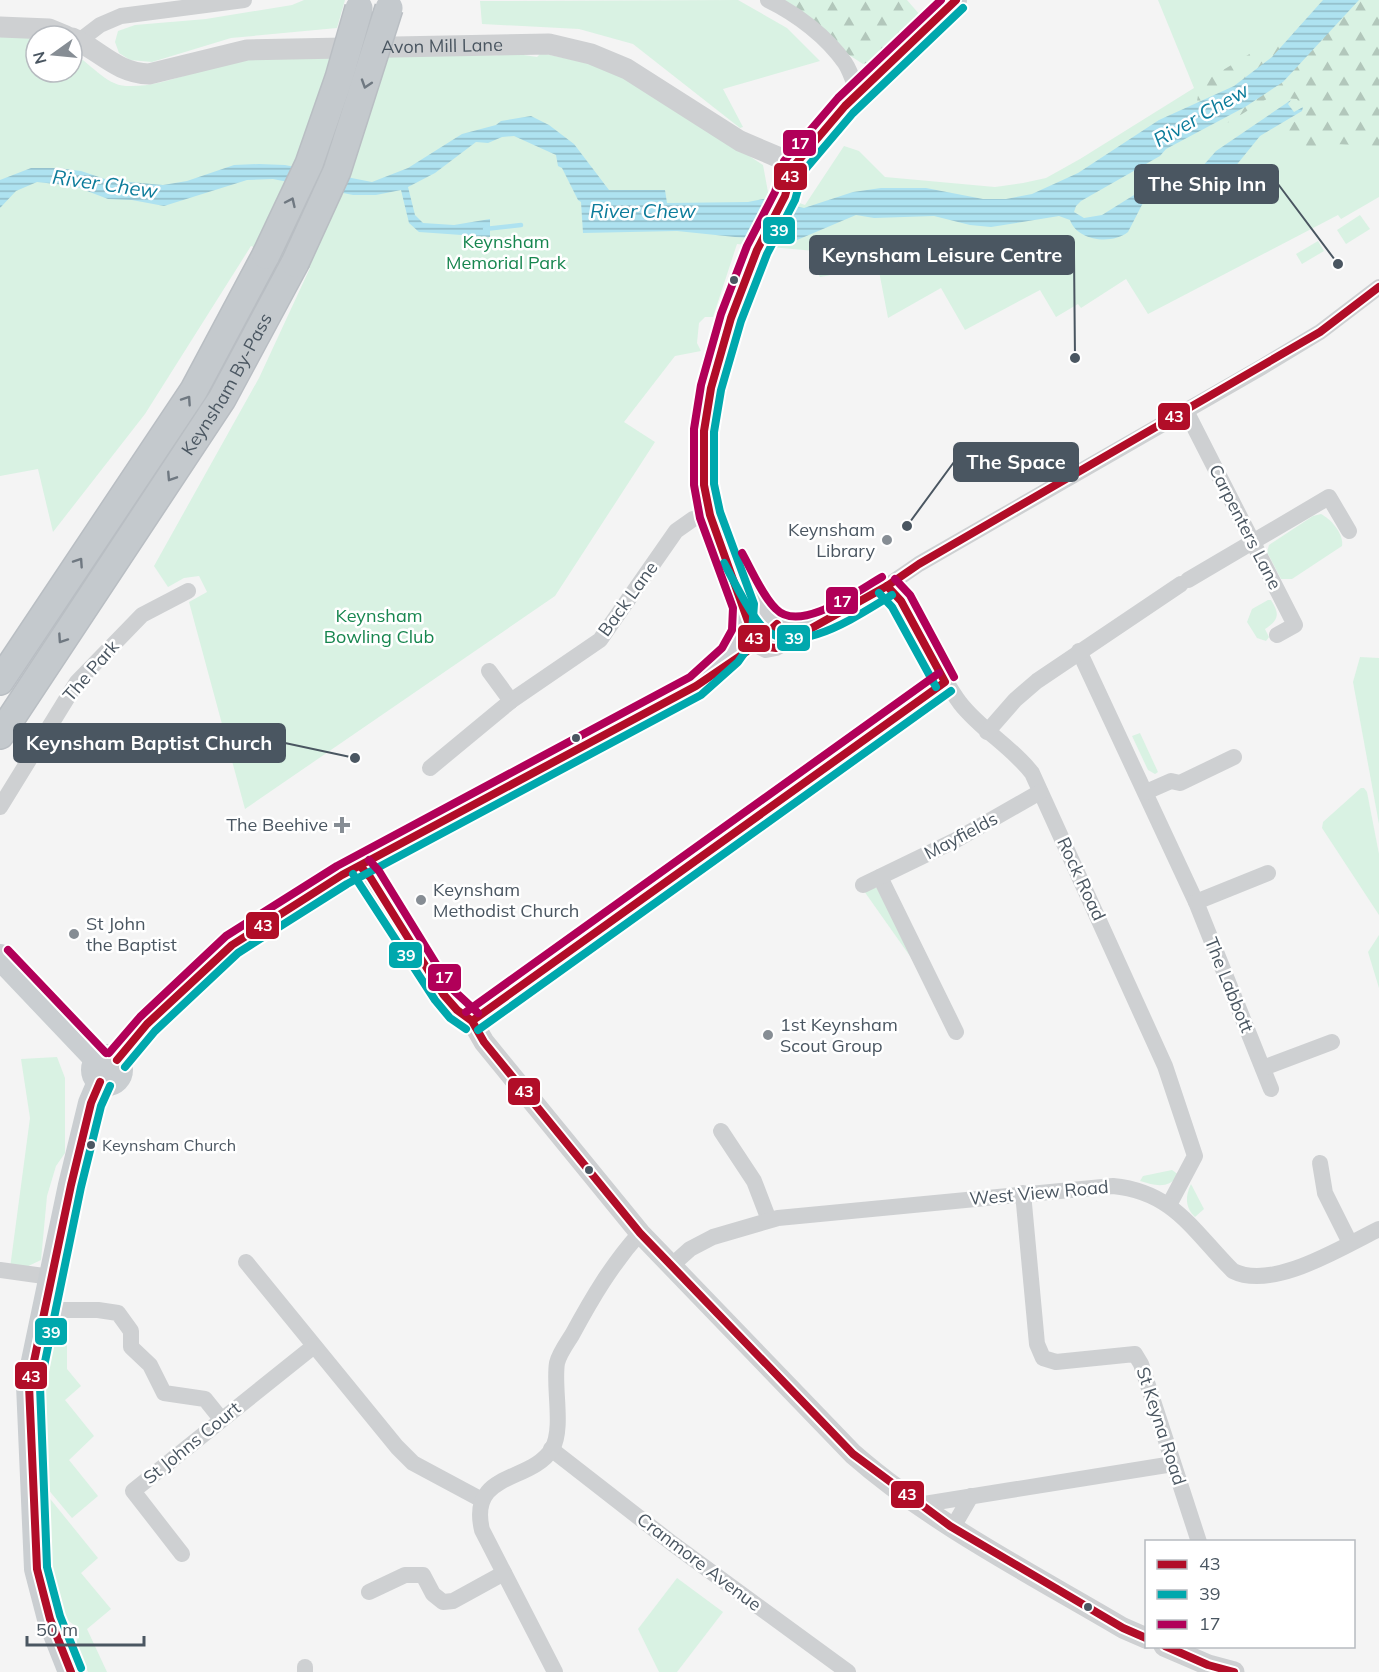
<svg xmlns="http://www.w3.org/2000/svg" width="1379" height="1672" viewBox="0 0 1379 1672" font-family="Mulish,sans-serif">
<defs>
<pattern id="forest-firs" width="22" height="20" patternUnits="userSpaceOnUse" patternTransform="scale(1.5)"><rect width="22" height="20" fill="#d9f2e3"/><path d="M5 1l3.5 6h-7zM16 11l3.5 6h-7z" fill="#b2c7bb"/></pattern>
<pattern id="water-rules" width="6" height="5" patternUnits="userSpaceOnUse" patternTransform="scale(1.5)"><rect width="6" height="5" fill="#aee2f0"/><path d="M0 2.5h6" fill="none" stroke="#90bac6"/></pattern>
</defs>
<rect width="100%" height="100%" fill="#f4f4f4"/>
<g fill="#d9f2e3">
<polygon points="304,0 345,0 337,28 231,38 152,62 130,60 119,53 115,42 118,31 135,25 206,19 292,5"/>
<polygon points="738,0 787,28 820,61 723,89 743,127 740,128 633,44 579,29 482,24 480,1"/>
<path d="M1158,0H1379V197L1341,219L1338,215L1148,314L1126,279L1081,308L1078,304L1056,317L1040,290L965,330L941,288L888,318L878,266L820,277L817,272L826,252L737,244L713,317H705L699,323L697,343L701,351L675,356L624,422L655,442L555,596L245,809L189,602L207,592L199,576L184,578L168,587L154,566L259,378L310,268L251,246L145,414L53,532L38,469L0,476V34L36,39V72H72V53C90,62 105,85 126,86C167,88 205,64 246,60C337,51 432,56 524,55L537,57L541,53L618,70L763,165L768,192L805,205L844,146L859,151L885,177L995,187L1023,183L1046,178L1080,159L1194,88Z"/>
<polygon points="1360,215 1370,229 1346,244 1337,230"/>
<polygon points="1318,241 1324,251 1302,264 1296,254"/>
<path d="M1321,514C1331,519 1344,534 1342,546L1292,579H1281L1267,552L1269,545L1313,516Z"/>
<path d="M1268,600H1271C1280,614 1279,620 1265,629L1269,637L1266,641L1257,638L1247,622L1252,609Z"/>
<polygon points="1360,657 1379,658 1379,824 1353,682"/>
<polygon points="1140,733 1158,772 1155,774 1148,770 1132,736"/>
<polygon points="1361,788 1364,788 1367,792 1379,854 1379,915 1322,828 1323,822"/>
<polygon points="873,888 877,888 912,959 864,891"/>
<polygon points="1379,935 1379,988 1368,952"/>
<polygon points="57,1057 65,1078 65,1153 56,1166 47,1196 41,1260 22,1269 10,1268 30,1118 21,1059"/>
<path d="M1172,1170L1179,1175C1168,1189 1156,1186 1140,1181L1143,1176Z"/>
<path d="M1191,1184L1204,1209L1195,1217C1185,1208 1185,1196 1191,1184Z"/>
<polygon points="56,1326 67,1328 67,1369 81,1386 65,1400 94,1436 69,1460 98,1496 72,1518 47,1488 45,1395"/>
<polygon points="47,1495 98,1558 81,1573 111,1609 87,1629 107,1672 88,1672 76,1646 79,1629 65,1618 57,1594 51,1567"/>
<polygon points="677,1578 723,1612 677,1672 659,1672 638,1629"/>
</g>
<g fill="url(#forest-firs)">
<polygon points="785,0 907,0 920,15 870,62 863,64 815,33"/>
<polygon points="1312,0 1379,0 1379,146 1335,144 1317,148 1293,143 1287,127 1305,114 1297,99 1270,97 1219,128 1202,122 1196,107 1200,84 1261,47"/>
</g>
<path fill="url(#water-rules)" d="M1323,0H1359L1283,82L1245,107L1166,149L1160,156L1081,201L1076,206L1074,212L1084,218L1102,215L1150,185L1202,167L1216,151L1291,100L1288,104L1294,112L1303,107L1302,111L1260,136L1230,173L1202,185L1156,193L1145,199L1128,232C1112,245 1077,241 1070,220L1059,216L991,227L970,225L934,216L874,218L856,215L797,240L735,237L677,231L583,233L581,202L578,200L562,168L558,166L556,155L514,136L502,137L488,143L476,142L435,173L408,187L415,215L423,223L454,225L490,219V237L419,232L409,223L401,190L376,195H353L273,179L247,180L164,206L132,200L108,199L74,186L37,182L16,191L0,208V180L31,168H58L81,171L108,180L163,185L187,181L234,165L259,164L285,165L372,182L408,168L462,134L496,125L501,121L531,116L549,125L574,144L609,190H665L667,203L748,202L763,199L804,208L853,192L881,188H926L983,199H1006L1032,194L1078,173L1159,120L1234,86L1272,57Z"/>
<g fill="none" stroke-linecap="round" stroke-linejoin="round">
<polyline stroke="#aee2f0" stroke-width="4.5" points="485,229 521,225"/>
<defs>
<g id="trunk">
<polyline points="0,681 194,390 266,255"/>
<path id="s2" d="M0,735L222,399L295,263"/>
</g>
</defs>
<use href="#trunk" stroke="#b9bec3" stroke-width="30"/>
<g stroke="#ced0d2" stroke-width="16">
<path d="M768,0C797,14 827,37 845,63C851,72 854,84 858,94"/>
<polyline points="79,41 100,25 121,16 244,0"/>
<polyline points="1186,411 1295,625 1277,635"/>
<polyline points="737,564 768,617 777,624 809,627"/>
<polyline points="1188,580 1329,497 1349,531"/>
<path d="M887,586C918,621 933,666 960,703C981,730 1011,746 1032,773L1165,1066L1195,1156L1169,1205"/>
<polyline points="746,613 760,647 766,650 776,648 887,586 919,564 1262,367 1320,332 1379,287"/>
<polyline points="1079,651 1196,902 1271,1089"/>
<polyline points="489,671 511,701"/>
<polyline points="987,732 1015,700 1037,681 1181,584"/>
<polyline points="430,768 511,701 600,640 676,531 693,519 710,515"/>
<polyline points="1146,792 1171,781 1180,783 1234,757"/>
<polyline points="0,807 77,682 142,615 188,591"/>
<polyline points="880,877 956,1032"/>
<polyline points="863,885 956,840 1040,792"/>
<polyline points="1196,902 1268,873"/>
<polyline points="472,1021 945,682"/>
<polyline points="1263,1068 1332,1042"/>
<polyline points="721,1131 754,1181 769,1220"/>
<polyline points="1320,1163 1325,1193 1350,1243"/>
<polyline points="1023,1193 1037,1344 1043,1358 1056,1362 1135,1354 1141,1364 1199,1542"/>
<polyline points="246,1262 397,1447 413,1463 482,1500"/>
<path d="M671,1266L690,1249L713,1237L778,1218L1113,1186C1174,1192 1193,1231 1233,1271C1273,1291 1342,1247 1379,1229"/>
<polyline points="0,1270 51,1277"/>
<polyline points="44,1310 98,1310 118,1313 131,1331 131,1347 150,1365 164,1393 205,1399 221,1419"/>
<polyline points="551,1449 673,1544 848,1672"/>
<polyline points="918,1505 1173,1464"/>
<polyline points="953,1527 971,1496"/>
<polyline points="182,1554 133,1491 314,1346"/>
<polyline points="369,1592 405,1575 423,1575 433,1594 443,1602 453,1601 504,1573"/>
<polyline points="305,1672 305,1667"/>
<path d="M555,1672L482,1530C468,1471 531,1483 552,1449C564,1428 553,1387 557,1363C559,1354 567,1343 572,1335C592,1298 612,1264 640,1233"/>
</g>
<g stroke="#ced0d2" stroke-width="21">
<polyline points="0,27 49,29 66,36"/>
<path id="s1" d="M72,38C100,50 116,73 149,74L247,50L549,44L591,54L627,69L740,141L780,158L793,167"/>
<path d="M361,867L370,877L443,994L457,1010L472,1021L484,1042L640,1233L853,1454C933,1524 1032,1574 1123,1628L1146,1638"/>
<polyline points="1164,1646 1208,1665 1234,1672"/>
</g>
<polyline stroke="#ced0d4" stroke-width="22" points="117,1060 147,1024 199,973 232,945 342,875 696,686 730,655 740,641 742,631 744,607 710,515 704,485 704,431 711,388 731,318 757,250 785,196 793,167 845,106 956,0"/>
<g stroke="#caced1" stroke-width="26">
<polyline points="0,957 98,1060"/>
<circle cx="107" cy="1070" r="13"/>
<polyline points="71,1672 50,1619 37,1569 29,1385 71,1185 91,1103 100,1082"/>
</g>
<use href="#trunk" stroke="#c4c9cd" stroke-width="27"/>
<defs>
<g id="trunk-bridge">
<polyline points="266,255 309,164 339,78 359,8"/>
<polyline points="295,263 337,171 389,8"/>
</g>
</defs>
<use href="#trunk-bridge" stroke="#b9bec3" stroke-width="30" stroke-linecap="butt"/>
<use href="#trunk-bridge" stroke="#c4c9cd" stroke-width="27"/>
<defs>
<g id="bus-1">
<polyline points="956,0 845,106 793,167 785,196 757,250 731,318 711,388 704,431 704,485 710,515 755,641 760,646 776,648 887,586 919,564 1320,332 1379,287"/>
<polyline points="361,867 370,877 443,994 457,1010 472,1021 484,1042 640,1233 853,1454 950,1526 1123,1628 1146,1638"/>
<polyline points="472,1021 945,682 901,601 887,586"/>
<polyline points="117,1060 147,1024 232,945 342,875 696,686 746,652 777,624"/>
<polyline points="1165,1646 1208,1665 1234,1672"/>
<polyline points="71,1672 50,1619 37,1569 29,1385 71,1185 91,1103 100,1082"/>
</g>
<g id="bus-2">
<path d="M724,563C735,583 745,605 759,623C791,664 861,613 892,595"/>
<polyline points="879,593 892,607 936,687"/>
<polyline points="353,874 435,1000 450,1018 466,1029"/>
<polyline points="478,1030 951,691"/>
<polyline points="125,1067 155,1031 238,953 347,884 701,695 738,662 750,645 752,632 754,604 720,512 714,484 714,432 721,390 741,321 767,254 795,200 803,172 853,113 963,8"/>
<polyline points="81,1668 60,1616 47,1567 40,1386 81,1187 101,1106 110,1086"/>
</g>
<g id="bus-3">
<path d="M742,553C751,569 763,597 776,609C800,634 859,590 882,577"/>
<polyline points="895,579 910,595 954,677"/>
<polyline points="369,860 379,871 451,988 478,1013"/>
<polyline points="8,950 106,1053"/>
<polyline points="466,1012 939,673"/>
<polyline points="109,1053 140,1017 226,936 337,866 690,677 722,648 732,630 733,608 700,518 694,485 694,429 701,385 721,314 747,246 775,192 784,161 838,98 941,0"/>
</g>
</defs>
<use href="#bus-1" stroke="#fff" stroke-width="12"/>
<use href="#bus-2" stroke="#fff" stroke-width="12"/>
<use href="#bus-3" stroke="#fff" stroke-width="12"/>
<use href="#bus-1" stroke="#b10d28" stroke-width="8"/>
<use href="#bus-2" stroke="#00a8ad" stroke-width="8"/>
<use href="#bus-3" stroke="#b10059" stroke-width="8"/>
</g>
<defs><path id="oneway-chevron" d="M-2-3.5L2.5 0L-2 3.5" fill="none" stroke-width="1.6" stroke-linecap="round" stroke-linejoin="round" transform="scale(1.5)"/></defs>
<g stroke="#6f7881">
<use href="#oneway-chevron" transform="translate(366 84) rotate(108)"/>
<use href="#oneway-chevron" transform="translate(291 202) rotate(-65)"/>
<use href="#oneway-chevron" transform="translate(187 400) rotate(-56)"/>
<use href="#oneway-chevron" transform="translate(171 477) rotate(123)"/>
<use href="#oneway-chevron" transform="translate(79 562) rotate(-56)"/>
<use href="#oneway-chevron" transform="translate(62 639) rotate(124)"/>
</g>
<g fill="#4a5661" stroke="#fff" stroke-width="2">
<circle cx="734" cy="280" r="5"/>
<circle cx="576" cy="738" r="5"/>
<circle cx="91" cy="1145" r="5"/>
<circle cx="589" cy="1170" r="5"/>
<circle cx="1088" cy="1607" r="5"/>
</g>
<g fill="#868d94" stroke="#fff" stroke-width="2">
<circle cx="887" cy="540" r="6"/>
<path d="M339 816h6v6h6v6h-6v6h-6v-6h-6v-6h6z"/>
<circle cx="421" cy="900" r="6"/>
<circle cx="74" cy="934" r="6"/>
<circle cx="768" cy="1035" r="6"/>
</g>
<g text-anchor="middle" stroke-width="5" stroke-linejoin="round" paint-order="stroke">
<g font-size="16" fill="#4a5661" stroke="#fff" text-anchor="start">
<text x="102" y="1151">Keynsham Church</text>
</g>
<g font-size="18" fill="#4a5661" stroke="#fff">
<text dy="6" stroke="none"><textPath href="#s1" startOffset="382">Avon Mill Lane</textPath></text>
<text dy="6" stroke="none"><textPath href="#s2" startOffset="418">Keynsham By-Pass</textPath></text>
<text transform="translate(1245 527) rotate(63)" y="6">Carpenters Lane</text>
<text transform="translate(628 599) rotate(-54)" y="6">Back Lane</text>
<text transform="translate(91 671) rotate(-49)" y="6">The Park</text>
<text transform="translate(961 836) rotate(-28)" y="6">Mayfields</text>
<text transform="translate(1081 879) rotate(65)" y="6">Rock Road</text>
<text transform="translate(1229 985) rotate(68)" y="6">The Labbott</text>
<text transform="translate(1039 1193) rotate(-5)" y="6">West View Road</text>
<text transform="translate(1161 1426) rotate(72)" y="6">St Keyna Road</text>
<text transform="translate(192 1443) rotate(-39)" y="6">St Johns Court</text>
<text transform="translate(699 1562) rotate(37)" y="6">Cranmore Avenue</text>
</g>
<g font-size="18" fill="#17864f" stroke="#fff">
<text x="506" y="248">Keynsham<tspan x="506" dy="21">Memorial Park</tspan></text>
<text x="379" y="622">Keynsham<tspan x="379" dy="21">Bowling Club</tspan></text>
</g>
<g font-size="18" fill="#4a5661" stroke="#fff" text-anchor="start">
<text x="875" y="536" text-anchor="end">Keynsham<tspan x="875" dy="21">Library</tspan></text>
<text x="328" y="831" text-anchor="end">The Beehive</text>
<text x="433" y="896">Keynsham<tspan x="433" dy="21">Methodist Church</tspan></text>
<text x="86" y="930">St John<tspan x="86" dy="21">the Baptist</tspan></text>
<text x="780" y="1031">1st Keynsham<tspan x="780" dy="21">Scout Group</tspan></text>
</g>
<g font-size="20" font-style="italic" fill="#0c7c9b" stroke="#fff">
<text transform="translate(1201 115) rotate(-30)" y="7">River Chew</text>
<text transform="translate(105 184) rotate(8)" y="7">River Chew</text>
<text x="643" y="218">River Chew</text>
</g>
</g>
<path fill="none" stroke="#4a5661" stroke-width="2" d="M1338 264L1278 184M1075 358L1074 255M907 526L954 462M355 758L285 743"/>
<g fill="#4a5661" stroke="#fff" stroke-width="2">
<circle cx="1338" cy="264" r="6"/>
<circle cx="1075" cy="358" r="6"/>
<circle cx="907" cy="526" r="6"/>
<circle cx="355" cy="758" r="6"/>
</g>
<g fill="#4a5661" stroke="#4a5661" stroke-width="2">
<rect x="1135" y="165" width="143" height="38" rx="6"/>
<rect x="810" y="236" width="264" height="38" rx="6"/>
<rect x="954" y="443" width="124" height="38" rx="6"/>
<rect x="14" y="724" width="271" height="38" rx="6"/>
</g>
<g font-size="20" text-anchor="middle" font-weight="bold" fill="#fff">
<text x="1207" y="191">The Ship Inn</text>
<text x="942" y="262">Keynsham Leisure Centre</text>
<text x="1016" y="469">The Space</text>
<text x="149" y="750">Keynsham Baptist Church</text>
</g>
<g stroke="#fff" stroke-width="2">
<rect x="782" y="129" width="35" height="28" rx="6" fill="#b10059"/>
<rect x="773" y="162" width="35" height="29" rx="6" fill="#b10d28"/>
<rect x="762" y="216" width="34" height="29" rx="6" fill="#00a8ad"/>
<rect x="1157" y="402" width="34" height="29" rx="6" fill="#b10d28"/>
<rect x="825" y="586" width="34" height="29" rx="6" fill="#b10059"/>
<rect x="776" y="624" width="35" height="28" rx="6" fill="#00a8ad"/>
<rect x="737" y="624" width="34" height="29" rx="6" fill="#b10d28"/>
<rect x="245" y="911" width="35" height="29" rx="6" fill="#b10d28"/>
<rect x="388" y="941" width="35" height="28" rx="6" fill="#00a8ad"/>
<rect x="427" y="963" width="35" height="29" rx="6" fill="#b10059"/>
<rect x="507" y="1077" width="34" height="29" rx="6" fill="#b10d28"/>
<rect x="34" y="1317" width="34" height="29" rx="6" fill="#00a8ad"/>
<rect x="14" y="1361" width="34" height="29" rx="6" fill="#b10d28"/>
<rect x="890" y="1480" width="35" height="29" rx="6" fill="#b10d28"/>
</g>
<g font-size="16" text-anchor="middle" font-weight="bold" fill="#fff">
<text x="800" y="149">17</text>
<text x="790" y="182">43</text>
<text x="779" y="236">39</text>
<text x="1174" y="422">43</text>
<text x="842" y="607">17</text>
<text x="794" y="644">39</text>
<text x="754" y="644">43</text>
<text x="263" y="931">43</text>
<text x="406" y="961">39</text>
<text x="444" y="983">17</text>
<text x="524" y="1097">43</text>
<text x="51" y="1338">39</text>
<text x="31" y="1382">43</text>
<text x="907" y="1500">43</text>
</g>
<rect x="1145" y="1540" width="210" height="108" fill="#ffffff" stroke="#b7bbc0" stroke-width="1.5"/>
<rect x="1157" y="1560" width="30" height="9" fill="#b10d28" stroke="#b7bbc0" stroke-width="1.5"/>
<text x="1199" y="1570" font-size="18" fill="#4a5661">43</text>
<rect x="1157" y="1590" width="30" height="9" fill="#00a8ad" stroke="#b7bbc0" stroke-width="1.5"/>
<text x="1199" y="1600" font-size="18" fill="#4a5661">39</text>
<rect x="1157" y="1620" width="30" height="9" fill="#b10059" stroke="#b7bbc0" stroke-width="1.5"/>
<text x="1199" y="1630" font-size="18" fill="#4a5661">17</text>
<g transform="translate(54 54) rotate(255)"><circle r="28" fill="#ffffff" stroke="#b7bbc0" stroke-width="1.5"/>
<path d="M0-4.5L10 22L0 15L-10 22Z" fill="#868d94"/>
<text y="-9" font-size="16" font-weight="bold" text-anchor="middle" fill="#4a5661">N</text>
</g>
<path d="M27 1636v9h117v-9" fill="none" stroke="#4a5661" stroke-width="3"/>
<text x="36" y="1636" font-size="18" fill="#4a5661" stroke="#ffffff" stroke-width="4.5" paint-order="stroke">50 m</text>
</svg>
